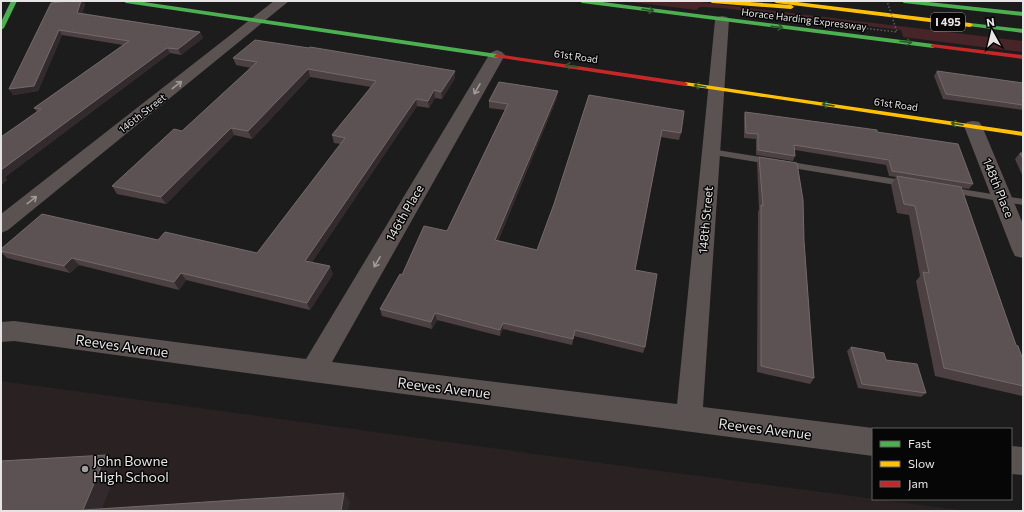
<svg xmlns="http://www.w3.org/2000/svg" width="1024" height="512" viewBox="0 0 1024 512" font-family="Commissioner,sans-serif">
<rect width="100%" height="100%" fill="#1d1c1c"/>
<polygon fill="#2a2122" points="1,381 645,469 967,511 1,511"/>
<polygon fill="#472428" points="622,1 692,1 1023,41 1023,52 903,37 901,30 722,8 701,7 698,8 697,10"/>
<g fill="none" stroke-linecap="round" stroke-linejoin="round">
<g fill="#5b5252" fill-rule="evenodd">
<polygon points="711,149 908,181 913,184 908,187 708,154 706,152"/>
<polygon points="949,187 1023,199 1023,205 946,192 944,190 946,188"/>
</g>
<g fill="#5b5252" fill-rule="evenodd">
<polygon points="274,1 289,1 8,230 1,233 1,214"/>
<polygon points="722,16 727,17 729,20 703,407 873,428 875,429 873,429 873,456 313,382 14,341 1,342 1,322 14,321 306,359 489,55 492,52 497,50 502,52 505,55 332,362 677,404 715,20 717,17"/>
<polygon points="973,121 979,122 982,126 1023,224 1023,258 1015,256 1012,250 964,126 967,122"/>
<polygon points="1011,446 1023,447 1023,475 1011,474"/>
</g>
<g fill="#4caf50" fill-rule="evenodd">
<polygon points="11,1 17,1 4,28 1,30 1,22"/>
<polygon points="123,1 137,1 497,54 500,56 497,58 126,3"/>
<polygon points="579,1 595,1 933,44 936,46 933,48 582,3"/>
<polygon points="901,1 919,1 1023,12 1023,16 904,3"/>
<polygon points="970,23 1023,29 1023,33 968,26 968,24"/>
</g>
<g fill="#ffc107" fill-rule="evenodd">
<polygon points="709,1 734,1 791,5 794,7 791,9 712,3"/>
<polygon points="773,1 789,1 970,23 973,25 970,27 776,3"/>
<polygon points="685,82 1023,132 1023,136 683,85 683,83"/>
</g>
<g fill="#c62828" fill-rule="evenodd">
<polygon points="933,44 1023,55 1023,59 931,47 931,45"/>
<polygon points="497,54 685,82 688,84 685,86 495,57 494,56"/>
</g>
<polyline stroke="#615b5c" stroke-width="1.5" stroke-dasharray="1.5 2" stroke-linecap="butt" points="745,14 897,32 887,1"/>
</g>
<g fill="#4c4042">
<polygon points="69,1 83,1 85,5 82,13 200,32 203,38 181,55 170,53 5,177 7,180 1,185 1,137 37,112 34,108 123,45 62,35 38,91 13,95"/>
<polygon points="233,58 455,71 455,78 442,99 435,98 429,108 417,106 312,262 333,274 310,310 186,280 179,290 79,265 70,273 7,258 1,252 1,249 158,240 257,253 341,144 334,143 332,135 371,87 310,77 252,139 234,135 166,204 117,194 112,186 182,131 251,68 236,65"/>
<polygon points="937,71 1023,83 1023,110 943,99 934,76"/>
<polygon points="589,95 681,133 679,140 661,137 635,270 645,347 643,353 574,336 572,345 503,329 500,336 437,320 432,329 382,316 380,309 402,275 447,231 505,110 489,108 489,101 557,98 498,241 537,250 554,204"/>
<polygon points="745,112 877,132 973,184 969,189 962,188 1016,345 1023,360 1023,395 1022,396 935,376 916,281 920,276 909,215 897,213 891,185 896,177 889,176 886,165 795,150 795,156 793,161 756,155 756,139 744,138 744,117"/>
<polygon points="1020,153 1023,153 1023,177 1015,159"/>
<polygon points="759,157 804,241 814,378 810,384 757,372 758,212 759,209 757,163"/>
<polygon points="851,347 886,360 926,393 921,397 858,388 847,351"/>
</g>
<g fill="#322a2c">
<polygon points="81,1 83,1 85,5 80,18 77,13"/>
<polygon points="59,30 62,35 38,91 13,95 9,89"/>
<polygon points="200,32 203,38 181,55 178,49"/>
<polygon points="167,48 170,53 5,177 7,180 1,185 1,170"/>
<polygon points="308,69 310,77 252,139 248,131"/>
<polygon points="455,71 455,78 442,99 441,92"/>
<polygon points="434,90 435,98 429,108 428,101"/>
<polygon points="558,91 557,98 495,247 495,240"/>
<polygon points="416,99 417,106 308,268 305,261"/>
<polygon points="231,128 234,135 166,204 161,197"/>
<polygon points="72,258 79,265 70,273 64,266"/>
<polygon points="330,266 333,274 310,310 307,303"/>
<polygon points="181,273 186,280 179,290 174,282"/>
<polygon points="435,313 437,320 432,329 431,322"/>
<polygon points="503,323 503,329 500,336 500,330"/>
<polygon points="106,455 120,465 101,511 83,510"/>
<polygon points="344,493 350,502 348,511 341,511"/>
</g>
<g fill="#5c5254" stroke="#72696a">
<polygon points="69,1 81,1 77,13 200,32 178,49 167,48 1,170 1,137 41,109 34,108 129,41 59,30 34,86 9,89 51,3"/>
<polygon points="255,40 309,48 310,47 455,71 441,92 434,90 428,101 416,99 305,261 330,266 307,303 181,273 174,282 72,258 64,266 1,251 1,249 42,214 158,240 165,232 257,253 345,138 332,135 376,81 308,69 248,131 231,128 161,197 112,186 174,129 182,131 257,62 233,58"/>
<polygon points="937,71 1023,83 1023,105 946,94"/>
<polygon points="499,82 558,91 495,240 537,250 554,204 589,95 684,111 681,133 662,130 635,270 657,274 645,347 575,330 573,339 503,323 500,330 435,313 431,322 380,309 400,274 402,275 424,226 447,231 508,104 489,101"/>
<polygon points="745,112 877,130 877,132 958,144 973,184 892,171 889,160 794,145 795,156 758,150 758,134 746,133"/>
<polygon points="1020,153 1023,153 1023,159"/>
<polygon points="759,157 797,163 803,200 804,241 814,378 761,366 761,205 763,206"/>
<polygon points="897,176 961,187 1016,345 1018,346 1023,360 1023,386 944,368 923,272 929,273 915,206 904,204"/>
<polygon points="851,347 884,353 886,360 917,364 926,393 862,384"/>
<polygon points="106,455 83,510 344,493 341,511 1,511 1,461"/>
</g>
<defs><path id="oneway-shaft" d="M-6 0H5M1.5-3L5.5 0L1.5 3" fill="none" stroke-width="1.6" stroke-linecap="round" stroke-linejoin="round"/></defs>
<g stroke="#2a5a2b">
<use href="#oneway-shaft" transform="translate(648 10) rotate(8)"/>
<use href="#oneway-shaft" transform="translate(777 27) rotate(7)"/>
<use href="#oneway-shaft" transform="translate(906 42) rotate(7)"/>
<use href="#oneway-shaft" transform="translate(571 66) rotate(-172)"/>
<use href="#oneway-shaft" transform="translate(700 86) rotate(-171)"/>
<use href="#oneway-shaft" transform="translate(828 105) rotate(-172)"/>
<use href="#oneway-shaft" transform="translate(957 124) rotate(-172)"/>
</g>
<g stroke="#a09b9b">
<use href="#oneway-shaft" transform="translate(177 85) rotate(-38)"/>
<use href="#oneway-shaft" transform="translate(477 89) rotate(120)"/>
<use href="#oneway-shaft" transform="translate(32 200) rotate(-38)"/>
<use href="#oneway-shaft" transform="translate(377 262) rotate(120)"/>
</g>
<circle fill="#a09e9e" stroke="#070606" stroke-width="1.5" cx="85" cy="469" r="4"/>
<g text-anchor="middle" stroke-width="3" stroke-linejoin="round" paint-order="stroke">
<g font-size="10" fill="#e6e4e4" stroke="#070606">
<text transform="translate(804 19) rotate(7)" y="4">Horace Harding Expressway</text>
<text transform="translate(576 56) rotate(8)" y="4">61st Road</text>
<text transform="translate(896 104) rotate(8)" y="4">61st Road</text>
<text transform="translate(142 113) rotate(-38)" y="4">146th Street</text>
</g>
<rect fill="#070606" stroke="#a3a1a1" stroke-width="1" x="931" y="13" width="34" height="18" rx="3"/>
<g font-size="11" font-weight="bold" fill="#e6e4e4">
<text x="948" y="26">I 495</text>
</g>
<g font-size="12" fill="#e6e4e4" stroke="#070606">
<text transform="translate(998 188) rotate(68)" y="4">148th Place</text>
<text transform="translate(405 213) rotate(-60)" y="4">146th Place</text>
<text transform="translate(706 220) rotate(-85)" y="4">148th Street</text>
</g>
<g font-size="14" fill="#e6e4e4" stroke="#070606">
<text transform="translate(122 346) rotate(8)" y="5">Reeves Avenue</text>
<text transform="translate(444 388) rotate(7)" y="5">Reeves Avenue</text>
<text transform="translate(765 429) rotate(7)" y="5">Reeves Avenue</text>
</g>
<g font-size="14" fill="#e6e4e4" stroke="#070606" text-anchor="start">
<text x="93" y="466">John Bowne<tspan x="93" dy="16">High School</tspan></text>
</g>
</g>
<rect width="1024" height="512" fill="none" stroke="#e6e4e4" stroke-width="4"/>
<rect x="872" y="428" width="140" height="72" fill="#070606" stroke="#605f5f"/>
<rect x="880" y="441" width="20" height="6" fill="#4caf50" stroke="#605f5f"/>
<text x="908" y="448" font-size="12" fill="#e6e4e4">Fast</text>
<rect x="880" y="461" width="20" height="6" fill="#ffc107" stroke="#605f5f"/>
<text x="908" y="468" font-size="12" fill="#e6e4e4">Slow</text>
<rect x="880" y="481" width="20" height="6" fill="#c62828" stroke="#605f5f"/>
<text x="908" y="488" font-size="12" fill="#e6e4e4">Jam</text>
<g transform="translate(992 32) rotate(352)" stroke="#070606" stroke-width="3" paint-order="stroke">
<path d="M0-3L7 15L0 10L-7 15Z" fill="#e6e4e4"/>
<text y="-6" font-size="11" font-weight="bold" text-anchor="middle" fill="#e6e4e4">N</text>
</g>
</svg>
